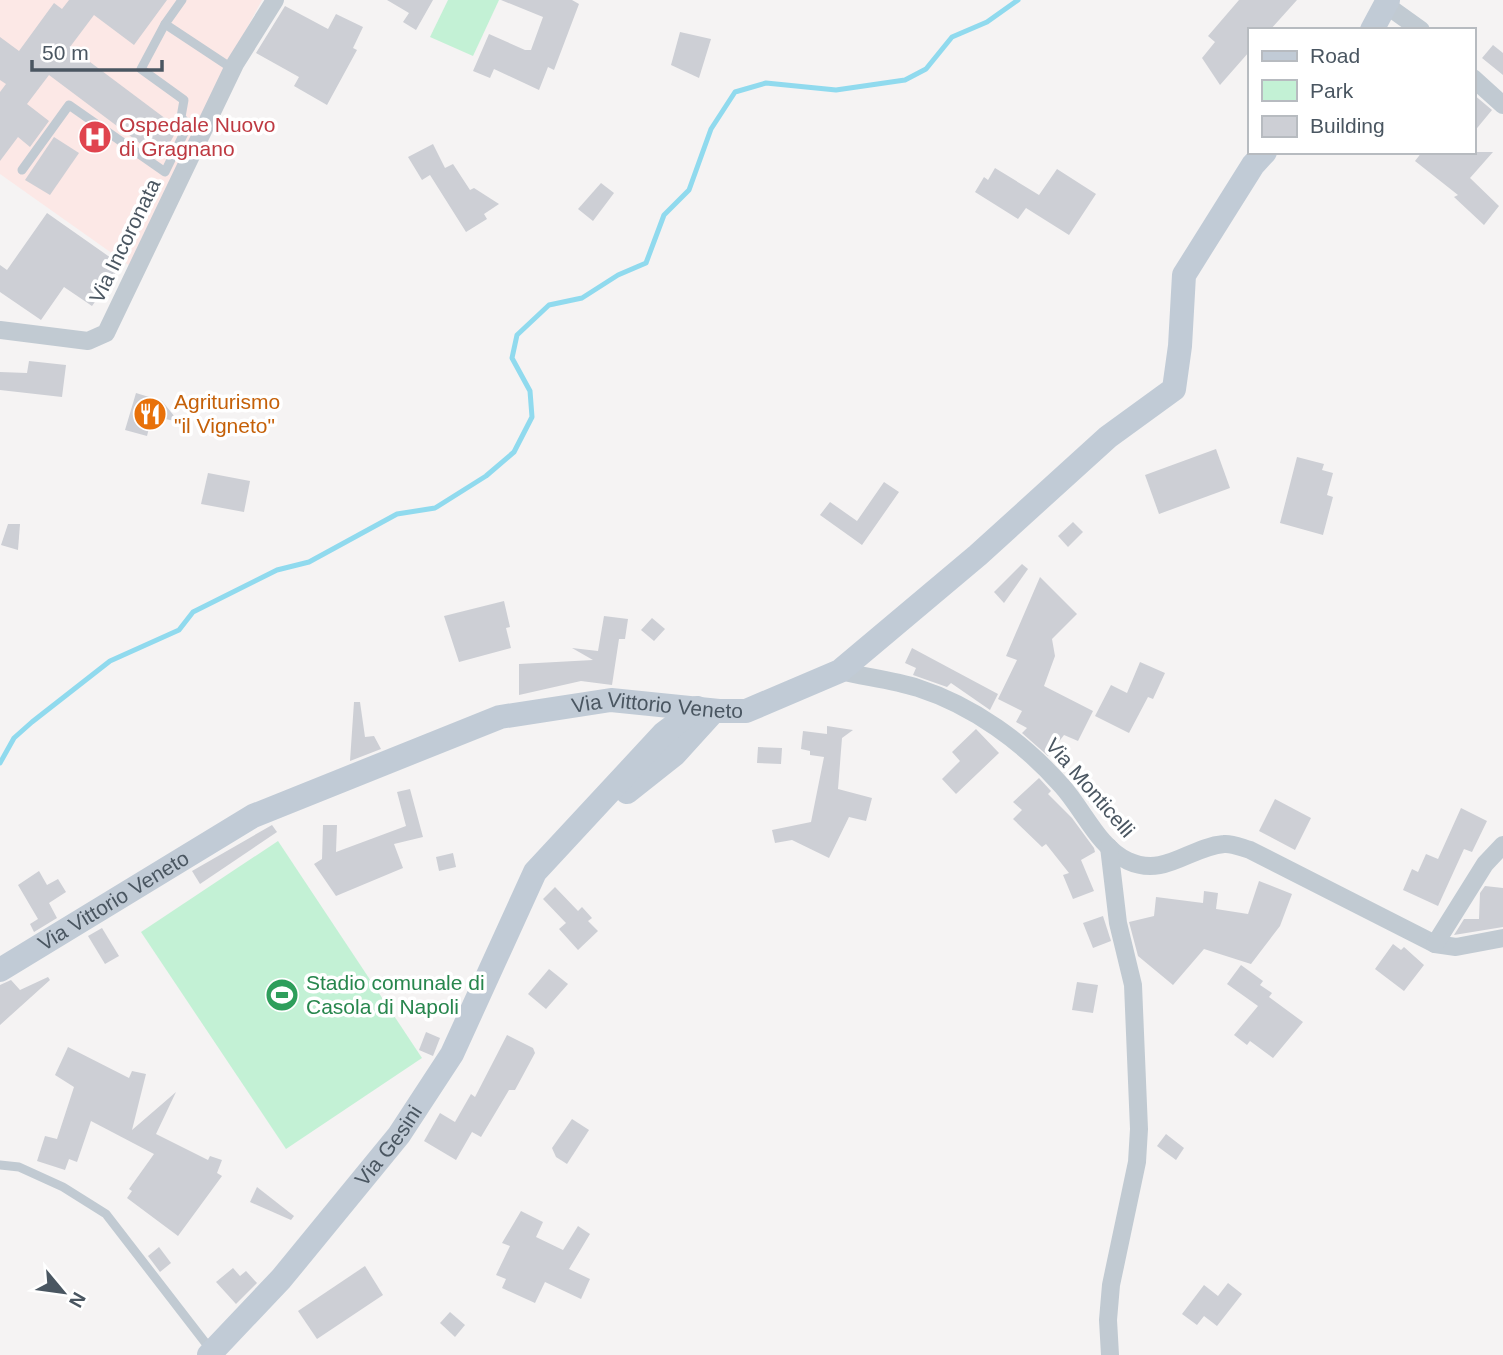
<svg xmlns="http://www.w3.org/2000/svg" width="1503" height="1355" viewBox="0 0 1503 1355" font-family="Helvetica,sans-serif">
<rect width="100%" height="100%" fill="#f5f3f3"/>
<polygon fill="#fce8e6" points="0,0 262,0 209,99 130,266 0,174"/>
<g fill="#c3f1d5">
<polygon points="448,0 499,0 473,56 430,37"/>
<polygon points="278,841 422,1058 286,1149 141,932"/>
</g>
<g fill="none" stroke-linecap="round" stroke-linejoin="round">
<polyline stroke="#90daee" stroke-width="5" points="0,763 14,738 32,722 110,661 179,630 193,612 277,570 309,562 397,514 435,508 486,476 514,452 532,417 530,391 512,358 517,335 549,305 582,298 618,275 646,263 664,215 689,190 711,129 735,92 766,83 836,90 905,80 926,69 952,37 987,22 1018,0"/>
</g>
<g fill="#cdcfd5">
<polygon points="69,0 167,0 134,45 94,15 70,47 178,128 161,159 49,75 27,104 49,121 30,147 18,137 0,161 0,92 6,84 0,80 0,37 19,51 54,3 62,9"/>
<polygon points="387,0 433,0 416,30 403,22 409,13"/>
<polygon points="501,0 572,0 579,4 554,70 548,67 539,90 494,69 490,78 473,71 489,34 525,50 531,50 543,17"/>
<polygon points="1239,0 1297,0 1270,30 1249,30 1249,52 1220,85 1202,58 1215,42 1208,36"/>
<polygon points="285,6 328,29 336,14 363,27 353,48 357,50 327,105 294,86 299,77 256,53"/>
<polygon points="680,32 711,39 699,78 671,65"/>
<polygon points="1493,45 1503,53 1503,75 1482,58"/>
<polygon points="1473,94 1492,110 1473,133"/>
<polygon points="54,137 79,153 50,195 25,180"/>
<polygon points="433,144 445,168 453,164 470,190 474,188 499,204 484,214 487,219 466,232 430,175 422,180 408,157"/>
<polygon points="1422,152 1493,152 1470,178 1499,206 1484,225 1454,197 1458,195 1415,161"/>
<polygon points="995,168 1039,195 1057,169 1096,194 1069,235 1026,208 1018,219 975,192 984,177 988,180"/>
<polygon points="601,183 614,193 593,221 578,209"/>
<polygon points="47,213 121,265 92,306 64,287 41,320 0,292 0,265 7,270"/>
<polygon points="29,361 66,365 62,397 0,390 0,372 27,373"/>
<polygon points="136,393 162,401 179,422 152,416 147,436 125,430"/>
<polygon points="1216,449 1230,488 1159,514 1145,475"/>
<polygon points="1297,457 1324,464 1322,470 1333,473 1327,495 1333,497 1323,535 1280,523"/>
<polygon points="208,473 250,481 244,512 201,504"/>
<polygon points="884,482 899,492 862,545 820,515 830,502 857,521"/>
<polygon points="1073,522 1083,532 1068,547 1058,536"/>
<polygon points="8,524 20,524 18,550 1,545"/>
<polygon points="1022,564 1028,569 1004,603 994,592"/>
<polygon points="1040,577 1077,614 1052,639 1055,656 1044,686 1093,711 1078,741 1064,735 1048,756 1022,733 1027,728 1016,722 1022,711 998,699 1017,660 1006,656"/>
<polygon points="504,601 510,627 506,628 511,648 459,662 444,616"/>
<polygon points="604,616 628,619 625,639 619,639 612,685 581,681 519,695 519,664 593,660 572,648 598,651"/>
<polygon points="652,618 665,629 654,641 641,630"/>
<polygon points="912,648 998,694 990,710 951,683 947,687 913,675 916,668 905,663"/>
<polygon points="1140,662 1165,673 1153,699 1148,697 1129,733 1095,716 1111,685 1127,693"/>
<polygon points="354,702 360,702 365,737 374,736 381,749 350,761"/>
<polygon points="827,726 853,730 842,738 838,789 872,798 866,821 849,817 829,858 792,840 775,843 772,830 811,822 824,757 810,755 810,751 801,749 803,731 827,734"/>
<polygon points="976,729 999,753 956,794 942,779 960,761 952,752"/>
<polygon points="758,747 782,748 781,764 757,763"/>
<polygon points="1039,778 1051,791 1048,794 1072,818 1094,848 1095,852 1081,860 1094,891 1073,899 1063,875 1069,873 1046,844 1042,847 1013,819 1022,810 1013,802"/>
<polygon points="410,789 423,837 394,844 403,868 336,896 314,864 322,859 323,825 337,825 336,852 406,826 397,792"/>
<polygon points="1275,799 1311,818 1295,850 1259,831"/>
<polygon points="1461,808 1487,821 1472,852 1464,849 1438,906 1403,890 1412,869 1418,872 1426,854 1438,859"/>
<polygon points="272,825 277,832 200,884 192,871"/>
<polygon points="453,853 456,867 439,871 436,857"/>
<polygon points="39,871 47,885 58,879 66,892 49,903 57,918 34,932 30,924 38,919 18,885"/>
<polygon points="1259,881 1292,894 1280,926 1251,964 1204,949 1173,985 1138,956 1129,922 1154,916 1156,897 1203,903 1204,891 1218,893 1216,909 1248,914"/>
<polygon points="1485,886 1503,888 1503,927 1454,935 1464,919 1479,919 1480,893"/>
<polygon points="555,887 578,911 582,907 592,918 588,921 598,931 578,950 559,929 566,923 543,899"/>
<polygon points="1103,916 1111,941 1093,948 1083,923"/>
<polygon points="102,928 119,956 105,964 88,936"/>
<polygon points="1393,944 1401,950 1404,947 1424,965 1404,991 1375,969"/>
<polygon points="1241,965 1263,981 1260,985 1272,993 1269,997 1303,1022 1273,1058 1250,1041 1247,1045 1234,1035 1258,1006 1227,984"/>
<polygon points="549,969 568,984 546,1009 528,994"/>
<polygon points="48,977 50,980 0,1025 0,985 11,980 20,990"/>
<polygon points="1077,982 1098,985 1093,1013 1072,1010"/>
<polygon points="426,1032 440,1038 433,1056 419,1050"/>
<polygon points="507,1035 533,1048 535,1053 515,1090 509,1090 481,1137 472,1132 456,1160 424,1141 440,1113 455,1122 471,1094 475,1097"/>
<polygon points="68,1047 129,1078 132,1071 146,1074 132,1130 176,1092 156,1134 208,1160 210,1156 222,1160 217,1173 222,1176 178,1236 127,1198 132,1191 129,1189 154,1154 91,1121 77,1162 69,1159 65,1170 37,1161 45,1136 57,1139 74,1087 55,1075"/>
<polygon points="572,1119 589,1130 567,1164 556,1157 552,1148"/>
<polygon points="1166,1134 1184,1148 1176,1160 1157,1146"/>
<polygon points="257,1187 294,1216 291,1220 250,1202"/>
<polygon points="521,1211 543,1222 536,1237 563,1250 578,1226 590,1234 569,1269 590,1279 581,1299 545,1282 535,1303 502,1288 506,1279 496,1275 510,1246 502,1243"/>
<polygon points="159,1247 171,1263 160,1272 148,1256"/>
<polygon points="365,1266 383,1295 317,1339 298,1311"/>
<polygon points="233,1268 240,1276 246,1271 257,1283 236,1304 216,1282"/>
<polygon points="1228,1283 1242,1294 1217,1326 1204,1316 1197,1325 1182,1314 1204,1285 1218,1296"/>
<polygon points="450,1312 465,1325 455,1337 440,1323"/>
</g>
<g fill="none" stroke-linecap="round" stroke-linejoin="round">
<g stroke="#c1cad2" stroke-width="9">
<polyline points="182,0 165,24 233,69"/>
<polyline points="22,170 69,105 165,172 186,129 186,123 181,117 184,100 141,69 165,24"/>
<polyline points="0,1165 19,1167 63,1187 106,1214 211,1350"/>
</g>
<g stroke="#c1cad2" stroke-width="18">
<polyline points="1386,5 1421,30"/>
<polyline points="1473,78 1503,105"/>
<polyline points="0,330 88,341 106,333 235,64 275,0"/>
<path d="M840,671C865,677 893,680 918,688C974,706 1024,743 1062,786C1083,809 1099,848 1128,861C1165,878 1189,847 1224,844C1232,843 1242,848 1250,850L1435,944L1456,947L1503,938"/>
<polyline points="1109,847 1118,923 1133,985 1139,1129 1137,1162 1111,1285 1108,1320 1110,1355"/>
<polyline points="1435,944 1485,864 1503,845"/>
</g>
<g stroke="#c1cbd6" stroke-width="24">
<polyline points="1372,30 1388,0"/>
<polyline points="627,792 675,754 714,711"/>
<path id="s1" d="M0,970L253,816L500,717L611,700L719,711H746L840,671L978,555L1108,437L1174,389L1180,346L1184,275L1253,165L1265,152"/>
<path id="s2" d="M209,1355L281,1279L399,1135L452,1054L535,872L664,733L697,708"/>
</g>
</g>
<defs>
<symbol id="hospital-disc" viewBox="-11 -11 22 22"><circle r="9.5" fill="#e0444e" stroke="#fff"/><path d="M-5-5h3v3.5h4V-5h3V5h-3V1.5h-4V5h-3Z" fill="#fff"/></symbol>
<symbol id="restaurant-disc" viewBox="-11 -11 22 22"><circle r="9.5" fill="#e8710a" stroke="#fff"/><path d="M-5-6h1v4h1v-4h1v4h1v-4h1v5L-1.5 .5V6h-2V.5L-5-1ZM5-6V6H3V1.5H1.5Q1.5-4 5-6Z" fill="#fff"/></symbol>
<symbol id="stadium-disc" viewBox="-11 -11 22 22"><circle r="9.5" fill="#2e9e5b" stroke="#fff"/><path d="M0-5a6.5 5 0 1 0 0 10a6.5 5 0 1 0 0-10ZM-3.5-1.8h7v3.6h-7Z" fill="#fff"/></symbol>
</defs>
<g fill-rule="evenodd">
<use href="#hospital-disc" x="76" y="118" width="38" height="38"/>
<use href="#restaurant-disc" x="131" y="395" width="38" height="38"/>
<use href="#stadium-disc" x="263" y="976" width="38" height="38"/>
</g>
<g text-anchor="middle" stroke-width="7" stroke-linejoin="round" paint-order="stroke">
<g font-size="21" fill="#be3a42" stroke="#fff" text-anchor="start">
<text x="119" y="132">Ospedale Nuovo<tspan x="119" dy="24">di Gragnano</tspan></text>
</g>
<g font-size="21" fill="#4a5661" stroke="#fff">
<text transform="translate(125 241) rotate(-64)" y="7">Via Incoronata</text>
<text dy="7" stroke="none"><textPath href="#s1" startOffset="721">Via Vittorio Veneto</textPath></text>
<text transform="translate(1090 788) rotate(49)" y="7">Via Monticelli</text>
<text dy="7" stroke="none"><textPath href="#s1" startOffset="133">Via Vittorio Veneto</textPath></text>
<text dy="7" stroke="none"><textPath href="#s2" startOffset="276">Via Gesini</textPath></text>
</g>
<g font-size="21" fill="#c56008" stroke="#fff" text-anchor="start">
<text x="174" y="409">Agriturismo<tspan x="174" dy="24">"il Vigneto"</tspan></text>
</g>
<g font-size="21" fill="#27864d" stroke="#fff" text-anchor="start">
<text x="306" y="990">Stadio comunale di<tspan x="306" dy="24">Casola di Napoli</tspan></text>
</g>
</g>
<rect x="1248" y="28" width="228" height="126" fill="#ffffff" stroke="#b7bbc0" stroke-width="2"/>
<rect x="1262" y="51" width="35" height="10" fill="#c1cbd6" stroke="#b7bbc0" stroke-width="2"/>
<text x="1310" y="63" font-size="21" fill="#4a5661">Road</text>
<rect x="1262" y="80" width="35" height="21" fill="#c3f1d5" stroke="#b7bbc0" stroke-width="2"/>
<text x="1310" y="98" font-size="21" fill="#4a5661">Park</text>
<rect x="1262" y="116" width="35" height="21" fill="#cdcfd5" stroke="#b7bbc0" stroke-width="2"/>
<text x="1310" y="133" font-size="21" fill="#4a5661">Building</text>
<g transform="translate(63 1292) rotate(119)" stroke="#ffffff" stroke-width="5" paint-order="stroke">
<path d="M0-5L12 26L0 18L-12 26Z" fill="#4a5661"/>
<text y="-10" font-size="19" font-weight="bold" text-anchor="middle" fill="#4a5661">N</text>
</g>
<path d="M32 60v10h130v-10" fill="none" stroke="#4a5661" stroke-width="3.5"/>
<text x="42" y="60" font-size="21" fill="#4a5661" stroke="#ffffff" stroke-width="5" paint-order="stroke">50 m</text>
</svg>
